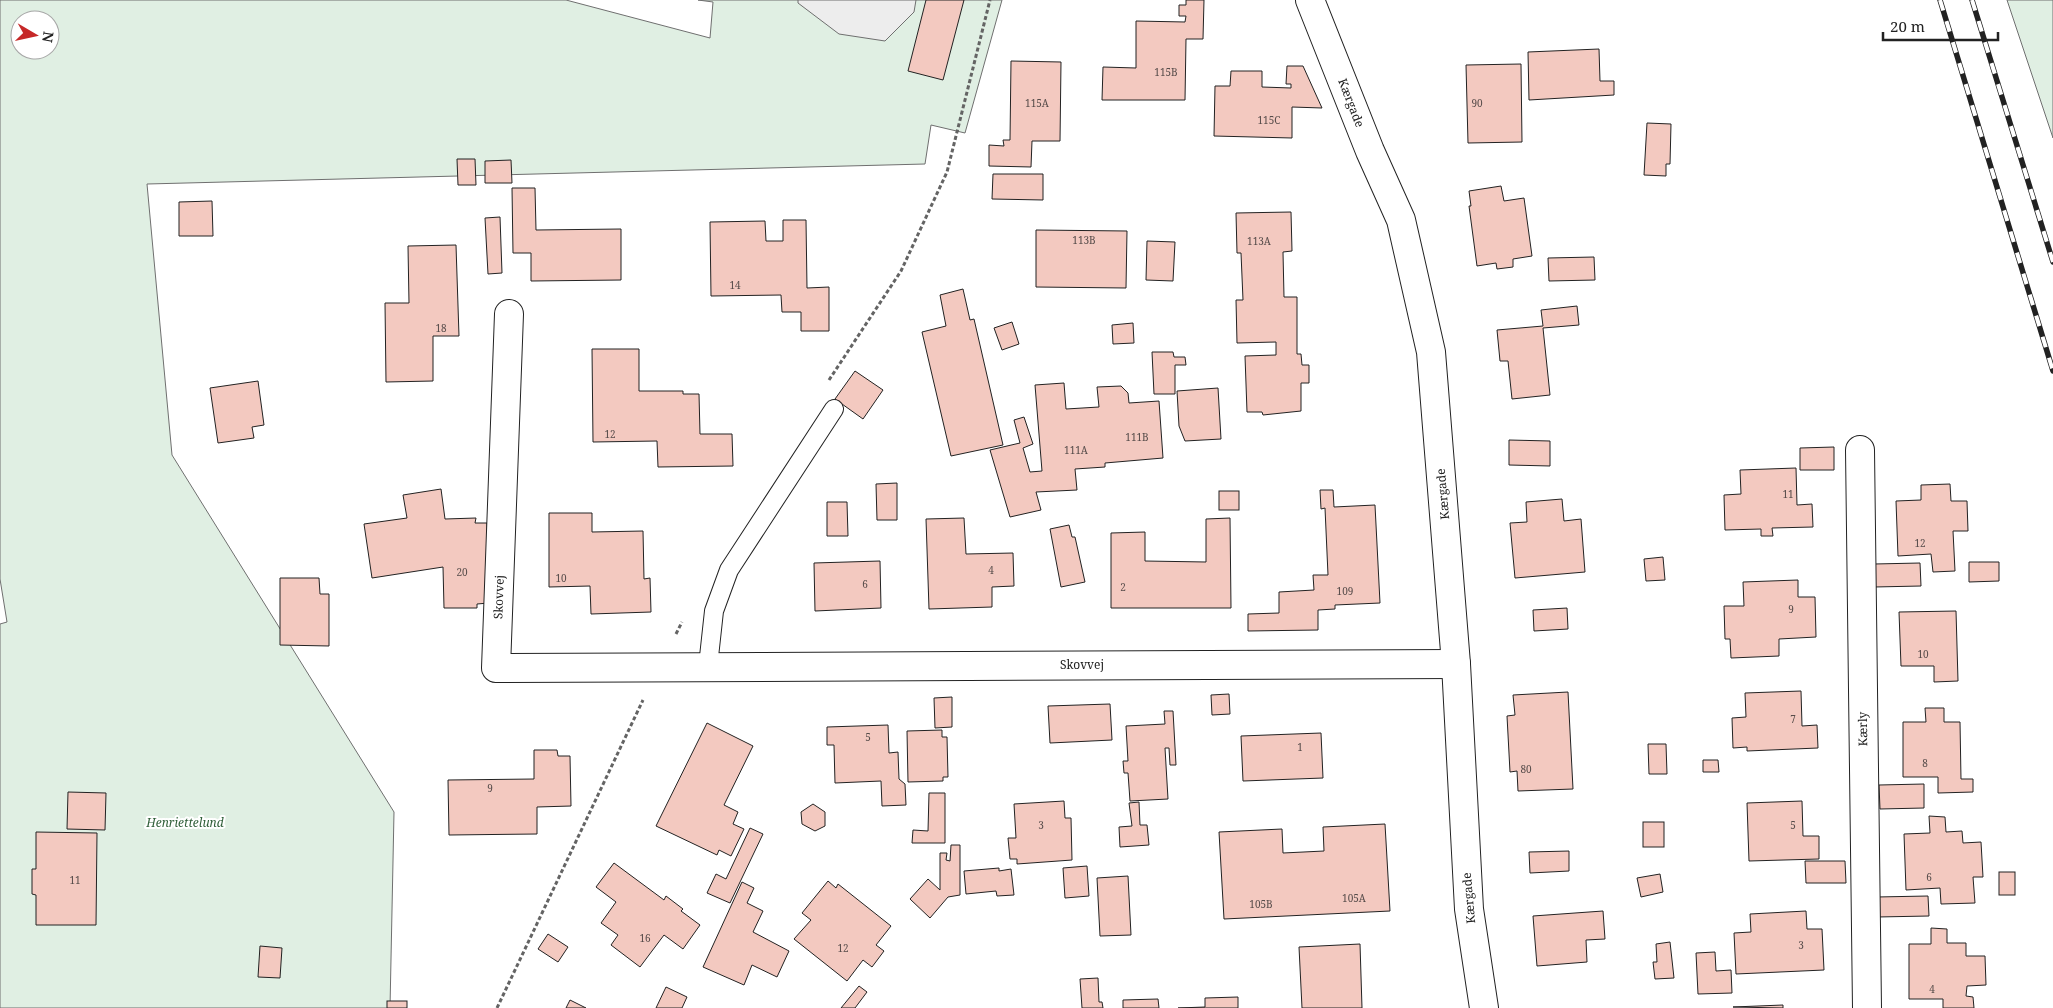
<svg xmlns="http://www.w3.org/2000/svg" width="2053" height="1008" viewBox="0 0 2053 1008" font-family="'Noto Serif',serif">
<rect width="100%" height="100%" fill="#fff"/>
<g fill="#e0efe3" stroke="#6f6f6f" fill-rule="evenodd">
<path d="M0,0H566L710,38L713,2L698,0H1002L965,133L931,125L925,164L147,184L172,455L394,812L390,1008H0V624L7,622L0,579ZM20,20H50V50H20Z"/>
<polygon points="2007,0 2053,0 2053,138"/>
</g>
<polygon fill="#ededed" stroke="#6f6f6f" points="798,0 916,0 914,12 885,41 839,34 798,3"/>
<g fill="#f3c9c0" stroke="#222">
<polygon points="926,0 964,0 943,80 908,71"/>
<polygon points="1186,0 1204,0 1203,39 1186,39 1185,100 1102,100 1103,67 1136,68 1136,21 1185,22 1186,16 1179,16 1179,5 1186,5"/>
<polygon points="1599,49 1600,81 1614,81 1614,95 1529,100 1528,52"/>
<polygon points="1011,61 1061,62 1060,141 1032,141 1031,167 989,166 989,145 1004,146 1003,140 1010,140"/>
<polygon points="1521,64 1522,142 1468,143 1466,65"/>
<polygon points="1287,66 1303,66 1322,108 1292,107 1292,138 1214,136 1215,86 1230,86 1231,71 1262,71 1262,87 1291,88 1291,84 1286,84"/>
<polygon points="1647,123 1671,124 1670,164 1666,164 1666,176 1644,175"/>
<polygon points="457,159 475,159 476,185 458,185"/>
<polygon points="511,160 512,183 485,183 485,161"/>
<polygon points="993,174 1043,174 1043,200 992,199"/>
<polygon points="1501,186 1504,201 1524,198 1532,256 1513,259 1513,267 1497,269 1496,263 1477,266 1469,206 1471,206 1469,191"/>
<polygon points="512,188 535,188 536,230 621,229 621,280 531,281 531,253 513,253"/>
<polygon points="212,201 213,236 179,236 179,202"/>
<polygon points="1291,212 1292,251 1283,252 1284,297 1297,297 1297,354 1301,354 1302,365 1309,365 1309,383 1301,383 1301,411 1263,415 1262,412 1247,412 1245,356 1276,355 1276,342 1237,343 1236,300 1243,300 1241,253 1237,253 1236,213"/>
<polygon points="500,217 502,273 488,274 485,218"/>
<polygon points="783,220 806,220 807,288 829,287 829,331 801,331 801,312 782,312 781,295 711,296 710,222 765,221 766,241 783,241"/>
<polygon points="1036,230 1127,231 1126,288 1036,287"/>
<polygon points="1147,241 1175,242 1173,281 1146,280"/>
<polygon points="456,245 459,336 433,336 433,381 386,382 385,303 409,303 408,246"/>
<polygon points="1594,257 1595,280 1549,281 1548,258"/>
<polygon points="963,289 970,320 974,319 1003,445 951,456 922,332 946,326 940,295"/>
<polygon points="1577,306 1579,325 1543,328 1550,395 1512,399 1508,361 1500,361 1497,330 1543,326 1541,310"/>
<polygon points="1012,322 1019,344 1002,350 994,328"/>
<polygon points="1133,323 1134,343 1113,344 1112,325"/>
<polygon points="592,349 639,349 639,391 683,391 683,394 699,394 700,434 732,434 733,466 658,467 657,441 593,442"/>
<polygon points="1152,352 1173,352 1174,357 1185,357 1186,365 1175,365 1175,394 1154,394"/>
<polygon points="855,371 883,390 863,419 835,399"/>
<polygon points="258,381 264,425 252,427 254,438 218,443 210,388"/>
<polygon points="1064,383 1066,409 1099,407 1097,387 1121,386 1128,393 1129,403 1159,401 1163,458 1105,463 1105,467 1075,469 1077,490 1036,492 1041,510 1010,517 990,450 1020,443 1014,420 1024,417 1033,444 1023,448 1030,472 1042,471 1035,385"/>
<polygon points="1218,388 1221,439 1185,441 1179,426 1177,391"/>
<polygon points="1509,440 1550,441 1550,466 1509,465"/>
<polygon points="1834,447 1834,470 1800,470 1800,448"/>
<polygon points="1796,468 1797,505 1812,504 1813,527 1772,528 1773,536 1761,536 1761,529 1725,530 1724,495 1741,494 1740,470"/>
<polygon points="897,483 897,520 877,520 876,484"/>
<polygon points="1950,484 1951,501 1967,501 1968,531 1953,531 1955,571 1933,572 1931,554 1898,556 1896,501 1921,500 1921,485"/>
<polygon points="441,489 445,519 476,518 475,523 487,523 489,603 477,604 477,608 444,608 443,567 372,578 364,524 407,518 403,495"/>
<polygon points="1320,490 1333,490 1334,507 1375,505 1380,603 1335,605 1335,609 1318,610 1318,630 1248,631 1248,614 1279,613 1279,592 1314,590 1313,575 1328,575 1325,508 1321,509"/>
<rect x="1219" y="491" width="20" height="19"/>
<polygon points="1562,499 1564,521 1581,519 1585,572 1515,578 1510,523 1527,522 1526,502"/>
<polygon points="827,502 847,502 848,536 827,536"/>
<polygon points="549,513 592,513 592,532 643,531 644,579 650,578 651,612 591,614 590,586 549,587"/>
<polygon points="964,518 966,554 1013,553 1014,586 992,587 992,607 929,609 926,519"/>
<polygon points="1230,518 1231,608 1111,608 1111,533 1145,532 1145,561 1206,562 1206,519"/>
<polygon points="1069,525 1072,537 1075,537 1085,582 1061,587 1050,529"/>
<polygon points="1663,557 1665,580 1646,581 1644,559"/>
<polygon points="880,561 881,608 815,611 814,563"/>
<polygon points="1969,562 1999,562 1999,581 1969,582"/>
<polygon points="1920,563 1921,586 1874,587 1874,564"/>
<polygon points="280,578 319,578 320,594 329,594 329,646 280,645"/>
<polygon points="1798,580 1798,597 1815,597 1816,637 1779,639 1779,656 1731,658 1730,639 1725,639 1724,606 1744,606 1743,582"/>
<polygon points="1567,608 1568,629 1534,631 1533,610"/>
<polygon points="1956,611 1958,681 1934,682 1934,666 1901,666 1899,612"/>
<polygon points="1801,691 1802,726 1817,725 1818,748 1747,751 1747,747 1733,748 1732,718 1746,717 1745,693"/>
<polygon points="1568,692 1573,789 1518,791 1517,771 1510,772 1507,716 1515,715 1513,695"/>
<polygon points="1229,694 1230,714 1212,715 1211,695"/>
<polygon points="952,697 952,727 935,728 934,698"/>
<polygon points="1110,704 1112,740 1050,743 1048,706"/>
<polygon points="1925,708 1944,708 1944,722 1960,722 1961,779 1973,779 1973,792 1938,793 1938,777 1903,777 1903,722 1926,722"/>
<polygon points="1164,711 1173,711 1176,765 1170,765 1169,748 1165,748 1168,799 1130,801 1128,773 1124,773 1123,761 1128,761 1126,726 1165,724"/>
<polygon points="707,723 753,746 724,805 738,812 733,824 744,829 731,856 719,850 717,855 656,826"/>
<polygon points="888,725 889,753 898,752 899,779 905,784 906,805 882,806 881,781 835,783 834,745 827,745 827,727"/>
<polygon points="942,730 942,737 947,737 948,777 943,777 943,781 908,782 907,731"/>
<polygon points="1321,733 1323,778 1243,781 1241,736"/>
<polygon points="1648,744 1666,744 1667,774 1649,774"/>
<polygon points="534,750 557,750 558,756 570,756 571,806 537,807 537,834 449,835 448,780 534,779"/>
<polygon points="1703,760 1718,760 1719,772 1703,772"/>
<polygon points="1924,784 1924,808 1880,809 1879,785"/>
<polygon points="68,792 106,793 105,830 67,829"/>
<polygon points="929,793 945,793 945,843 912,843 913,830 928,831"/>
<polygon points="1064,801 1065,818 1071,818 1072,860 1017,864 1017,859 1010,859 1008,838 1016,838 1014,804"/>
<polygon points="1802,801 1803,836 1819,836 1819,859 1749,861 1747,803"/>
<polygon points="1139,802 1140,825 1147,825 1149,845 1120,847 1119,827 1132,826 1129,803"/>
<polygon points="813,804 825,812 825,826 815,831 802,824 801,812"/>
<polygon points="1929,816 1945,817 1946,832 1962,831 1963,843 1981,842 1983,877 1973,877 1975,903 1941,904 1940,888 1906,890 1904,834 1930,833"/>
<rect x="1643" y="822" width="21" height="25"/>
<polygon points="1385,824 1390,911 1224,919 1219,832 1282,829 1283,853 1324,851 1323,827"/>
<polygon points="750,828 763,834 730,903 707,893 716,874 726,879"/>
<polygon points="36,832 97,833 96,925 36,925 36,895 32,894 32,869 36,869"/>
<polygon points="951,845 960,845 960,895 948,897 930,918 910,899 928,879 940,890 940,853 947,853 946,860 950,861"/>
<polygon points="1569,851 1569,871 1530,873 1529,852"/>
<polygon points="1805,861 1845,861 1846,883 1806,883"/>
<polygon points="614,863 664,900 666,896 683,909 681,911 700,925 683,949 664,935 640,967 611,945 618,935 601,923 616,902 596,887"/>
<polygon points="1087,866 1089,896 1065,898 1063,868"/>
<polygon points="999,868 999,871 1011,869 1014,895 997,896 996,891 966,894 964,871"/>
<rect x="1999" y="872" width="16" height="23"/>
<polygon points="1660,874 1663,892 1641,897 1637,878"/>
<polygon points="1128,876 1131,935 1100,936 1097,878"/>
<polygon points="828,881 836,888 838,884 891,926 876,945 884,951 872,967 863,960 847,981 794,939 811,920 802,913"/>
<polygon points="742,882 754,888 747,903 763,911 753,932 789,951 777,977 752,965 744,985 703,967"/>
<polygon points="1928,896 1929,916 1877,917 1876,897"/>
<polygon points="1603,911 1605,939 1586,940 1587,962 1537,966 1533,916"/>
<polygon points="1806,911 1807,929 1822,929 1824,970 1736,974 1734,933 1751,932 1750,914"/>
<polygon points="1931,928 1947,929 1947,943 1966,943 1966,956 1985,956 1986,985 1967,986 1966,996 1973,997 1974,1008 1943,1008 1943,999 1909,999 1909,944 1931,944"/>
<polygon points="548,934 568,947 558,962 538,949"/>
<polygon points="1670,942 1674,978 1655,979 1653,962 1657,962 1656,944"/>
<polygon points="1360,944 1362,1008 1302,1008 1299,947"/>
<polygon points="260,946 282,948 280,978 258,977"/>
<polygon points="1715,952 1716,971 1731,970 1732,993 1698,994 1696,953"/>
<polygon points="1098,978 1099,1002 1102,1002 1103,1008 1082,1008 1080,979"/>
<polygon points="859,986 867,992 855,1008 841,1008"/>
<polygon points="666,987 687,997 682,1008 656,1008"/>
<polygon points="1238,997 1238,1008 1178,1008 1205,1007 1205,998"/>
<polygon points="1158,999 1159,1008 1123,1008 1123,1000"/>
<polygon points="570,1000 586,1008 566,1008"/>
<rect x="387" y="1001" width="20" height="7"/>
<polygon points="1783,1005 1783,1008 1733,1007"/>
</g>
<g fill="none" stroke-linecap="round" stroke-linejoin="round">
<defs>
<polyline id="lane" points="708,666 714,611 729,570 834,409"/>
<g id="street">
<polyline points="1310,0 1370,151 1401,220 1431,352 1456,664 1469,909 1484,1008"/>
<polyline points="509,314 496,668 1456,664"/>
<polyline points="1860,450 1867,1008"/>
</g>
</defs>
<use href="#lane" stroke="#222" stroke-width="20"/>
<use href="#street" stroke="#222" stroke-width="30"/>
<g stroke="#646464" stroke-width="3" stroke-dasharray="4 2.5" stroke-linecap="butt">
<polyline points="829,380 901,271 947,172 990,0"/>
<polyline points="676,634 682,622"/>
<polyline points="497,1008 643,700"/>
</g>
<use href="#lane" stroke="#fff" stroke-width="18"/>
<use href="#street" stroke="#fff" stroke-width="28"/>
<defs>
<g id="rail">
<polyline points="1940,0 2053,371"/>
<polyline points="1972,0 2053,262"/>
</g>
</defs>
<use href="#rail" stroke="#222" stroke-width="5.5"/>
<use href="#rail" stroke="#fff" stroke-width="4" stroke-dasharray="11" stroke-linecap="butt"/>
</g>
<g text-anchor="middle" stroke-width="4" stroke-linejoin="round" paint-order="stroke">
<g font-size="10" fill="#564c4a">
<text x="1166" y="76">115B</text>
<text x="1037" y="107">115A</text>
<text x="1477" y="107">90</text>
<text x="1269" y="124">115C</text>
<text x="1084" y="244">113B</text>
<text x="1259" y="245">113A</text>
<text x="735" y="289">14</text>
<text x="441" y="332">18</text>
<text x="610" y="438">12</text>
<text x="1137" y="441">111B</text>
<text x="1076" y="454">111A</text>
<text x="1788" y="498">11</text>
<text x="1920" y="547">12</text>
<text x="991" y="574">4</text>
<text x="462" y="576">20</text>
<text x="561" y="582">10</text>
<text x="865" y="588">6</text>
<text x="1123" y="591">2</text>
<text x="1345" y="595">109</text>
<text x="1791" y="613">9</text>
<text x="1923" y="658">10</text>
<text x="1793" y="723">7</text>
<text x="868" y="741">5</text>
<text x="1300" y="751">1</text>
<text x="1925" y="767">8</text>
<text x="1526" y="773">80</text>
<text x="490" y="792">9</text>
<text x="1041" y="829">3</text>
<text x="1793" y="829">5</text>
<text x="1929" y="881">6</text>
<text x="75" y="884">11</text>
<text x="1354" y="902">105A</text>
<text x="1261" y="908">105B</text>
<text x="645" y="942">16</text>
<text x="1801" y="949">3</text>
<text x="843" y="952">12</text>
<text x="1932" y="993">4</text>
</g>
<g font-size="12" fill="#222" stroke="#fff">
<text transform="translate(1351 103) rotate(69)" y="4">Kærgade</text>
<text transform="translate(1443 494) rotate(-95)" y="4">Kærgade</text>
<text transform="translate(499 597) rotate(-88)" y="4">Skovvej</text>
<text x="1082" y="669">Skovvej</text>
<text transform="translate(1863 729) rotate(-91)" y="4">Kærly</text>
<text transform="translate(1469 898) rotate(-95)" y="4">Kærgade</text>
</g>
<g font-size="12" font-style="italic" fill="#2f5e38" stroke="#fff">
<text x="185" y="827">Henriettelund</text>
</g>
</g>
<g transform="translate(35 35) rotate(99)"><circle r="24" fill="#ffffff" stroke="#a7a7a7"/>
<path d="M0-4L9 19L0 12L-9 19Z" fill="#c62828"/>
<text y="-8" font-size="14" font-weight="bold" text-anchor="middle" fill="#222222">N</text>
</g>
<path d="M1883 32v8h115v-8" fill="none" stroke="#222222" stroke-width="2.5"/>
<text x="1890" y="32" font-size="15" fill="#222222" stroke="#ffffff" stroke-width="4" paint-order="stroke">20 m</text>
</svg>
